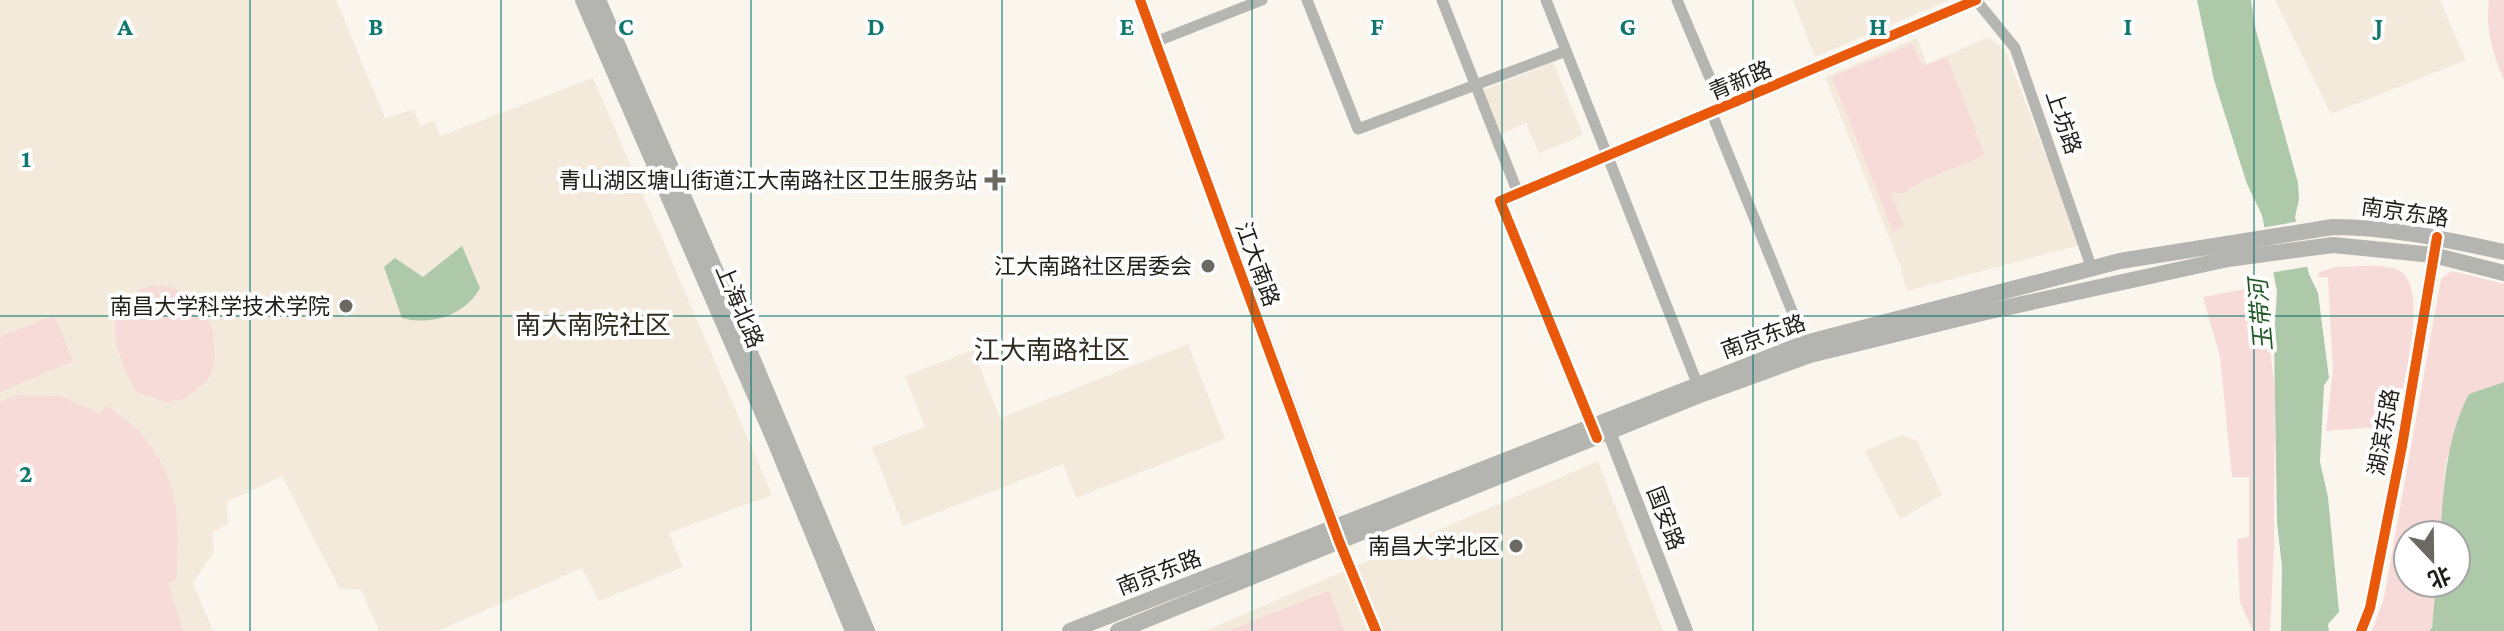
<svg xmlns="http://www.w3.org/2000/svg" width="2504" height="631" viewBox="0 0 2504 631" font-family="'Crimson Pro','Noto Sans SC',serif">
<rect width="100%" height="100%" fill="#faf5ed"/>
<g fill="#f4eadc">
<polygon points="0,0 336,0 385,118 414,109 420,126 434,120 440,136 593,78 772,495 669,533 683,567 599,601 582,568 438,631 379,631 361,590 340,589 282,476 227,502 228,523 212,533 214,552 193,583 213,631 0,631"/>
<polygon points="1793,0 1949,0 1815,57"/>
<polygon points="2275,0 2440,0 2466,60 2331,114"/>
<polygon points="1989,37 2006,52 2080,245 1907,291 1900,265 1825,77 1917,38 1927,64"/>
<polygon points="1553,62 1583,135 1539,153 1526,123 1497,135 1479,92"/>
<polygon points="1188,344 1225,439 1076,498 1063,464 903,526 872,447 925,427 905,376 973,350 1000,418"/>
<polygon points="1901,435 1917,441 1942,495 1900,519 1865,451"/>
<polygon points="1598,461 1663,631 1205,631"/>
</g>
<g fill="#f7dbd9">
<path d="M2489,0H2504V80C2493,54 2485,29 2489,0Z"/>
<polygon points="1912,44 1923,66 1947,57 1985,155 1927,179 1903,193 1891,192 1904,227 1893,232 1832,77"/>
<path d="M2334,267C2353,267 2377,263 2396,269C2432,281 2402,388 2397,417L2391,426L2326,431L2333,371L2328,277H2319L2318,273Z"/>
<polygon points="2452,271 2504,284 2504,382 2469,394 2446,462 2440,535 2408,535 2408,583 2436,583 2432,628 2429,631 2372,631 2384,598 2441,279"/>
<path d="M152,285L173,287L205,314L213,330L215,362L208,380L185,399L165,402L135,391C115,350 95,304 152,285Z"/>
<polygon points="2262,286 2275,390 2274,547 2270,631 2253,631 2240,602 2237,539 2249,537 2249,477 2232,477 2220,356 2203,297"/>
<polygon points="54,315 73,361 0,392 0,337"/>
<path d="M18,395L60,396L100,413L107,405C119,416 135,426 145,438C182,485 179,525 176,580L168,583L183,631H0V402Z"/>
<polygon points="1329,591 1344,631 1228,631"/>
</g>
<g fill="#aec8aa">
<polygon points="2197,0 2251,0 2255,27 2298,183 2299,199 2295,217 2309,274 2318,293 2329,378 2324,385 2320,462 2328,497 2339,612 2328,624 2329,631 2281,631 2282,567 2277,522 2274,339 2277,291 2262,215 2247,184 2214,80"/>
<path d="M462,246L480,288C465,315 432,326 402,318L384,267L395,258L423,277Z"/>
<path d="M2504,382V631H2429L2432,628L2436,583H2456V535H2440C2444,487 2446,438 2469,394Z"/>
</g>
<polygon fill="#faf5ed" points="2300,221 2311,266 2269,273 2261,228"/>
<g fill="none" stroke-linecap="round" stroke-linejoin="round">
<g stroke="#b5b5b2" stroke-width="11">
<polyline points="1307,0 1358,129 1566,51"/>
<polyline points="1442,0 1518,193"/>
<polyline points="1546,0 1697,383"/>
<polyline points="1677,0 1723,109"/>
<polyline points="1976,0 2015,48 2092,269"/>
<polyline points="1155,42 1262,0"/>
<polyline points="1712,114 1805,343"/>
<polyline points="1595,433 1500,201 1976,0"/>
<polyline points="1339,541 1376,631"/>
</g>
<g stroke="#b5b5b2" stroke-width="14">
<polyline points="1140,0 1338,536"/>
<polyline points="1606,424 1686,631"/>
<polyline points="2361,631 2370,608 2402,446 2436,246"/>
</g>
<g stroke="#b4b4b0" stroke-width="16">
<polyline points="583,0 774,439 853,631"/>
<polyline points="598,0 711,260 867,631"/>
<path d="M1070,631L1805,343L2120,261L2333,227C2391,227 2448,240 2504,252"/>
<polyline points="1118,631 1697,396 1810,355 1986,312 2228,259 2333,245 2433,255 2504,273"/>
</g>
<defs>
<g id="cycleway">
<polyline points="1140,0 1339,541 1376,631"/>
<polyline points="1597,438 1500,201 1976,0"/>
<polyline points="2361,631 2370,608 2402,446 2437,237"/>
</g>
</defs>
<use href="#cycleway" stroke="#fff" stroke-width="15"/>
<use href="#cycleway" stroke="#e8590c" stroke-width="10"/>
</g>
<path fill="none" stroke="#0f766e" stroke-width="2" stroke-opacity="0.55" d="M250,0V631M501,0V631M751,0V631M1002,0V631M1252,0V631M1502,0V631M1753,0V631M2003,0V631M2254,0V631M0,316H2504"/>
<g fill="#6c6963" stroke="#fff" stroke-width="3">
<path d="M991 168h8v8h8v8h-8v8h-8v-8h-8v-8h8z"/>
<circle cx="1208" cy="266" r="8"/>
<circle cx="346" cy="306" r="8"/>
<circle cx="1516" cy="546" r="8"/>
</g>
<g text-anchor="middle" stroke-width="8" stroke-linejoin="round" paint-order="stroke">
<g font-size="22" fill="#201d18" stroke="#fff">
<text transform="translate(1740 80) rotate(-23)" y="8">青新路</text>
<text transform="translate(2064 122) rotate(71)" y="8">上坊路</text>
<text transform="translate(2405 212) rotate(8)" y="8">南京东路</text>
<text transform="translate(1258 264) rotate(70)" y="8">江大南路</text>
<text transform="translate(740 306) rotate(67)" y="8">上海北路</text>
<text transform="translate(1763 336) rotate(-20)" y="8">南京东路</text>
<text transform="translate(2383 432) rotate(-80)" y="8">湖滨东路</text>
<text transform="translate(1666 518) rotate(69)" y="8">国安路</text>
<text transform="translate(1159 572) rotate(-21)" y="8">南京东路</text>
</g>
<g font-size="22" fill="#201d18" stroke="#fff" text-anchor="end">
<text x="977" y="188">青山湖区塘山街道江大南路社区卫生服务站</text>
<text x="1192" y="274">江大南路社区居委会</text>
<text x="330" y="314">南昌大学科学技术学院</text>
<text x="1500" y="554">南昌大学北区</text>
</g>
<g font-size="24" font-style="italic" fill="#235a27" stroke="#fff">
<text transform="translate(2261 315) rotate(-95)" y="8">玉带河</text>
</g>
<g font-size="26" fill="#302a1f" stroke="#fff">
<text x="593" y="334">南大南院社区</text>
<text x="1052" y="359">江大南路社区</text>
</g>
</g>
<g font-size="26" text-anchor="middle" font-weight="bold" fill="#0f766e" stroke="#fff" stroke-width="8" stroke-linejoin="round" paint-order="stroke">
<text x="125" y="35">A</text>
<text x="376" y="35">B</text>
<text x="626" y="35">C</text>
<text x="876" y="35">D</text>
<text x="1127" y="35">E</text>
<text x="1377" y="35">F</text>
<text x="1628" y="35">G</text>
<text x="1878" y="35">H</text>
<text x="2128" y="35">I</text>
<text x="2379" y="35">J</text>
<text x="26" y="167">1</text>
<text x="26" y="482">2</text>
</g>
<g transform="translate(2432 559) rotate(158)"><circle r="38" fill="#ffffff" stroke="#a6a5a3" stroke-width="2"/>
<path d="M0-6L14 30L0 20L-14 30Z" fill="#6c6963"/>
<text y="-12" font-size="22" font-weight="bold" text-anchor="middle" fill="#201d18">北</text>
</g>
</svg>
